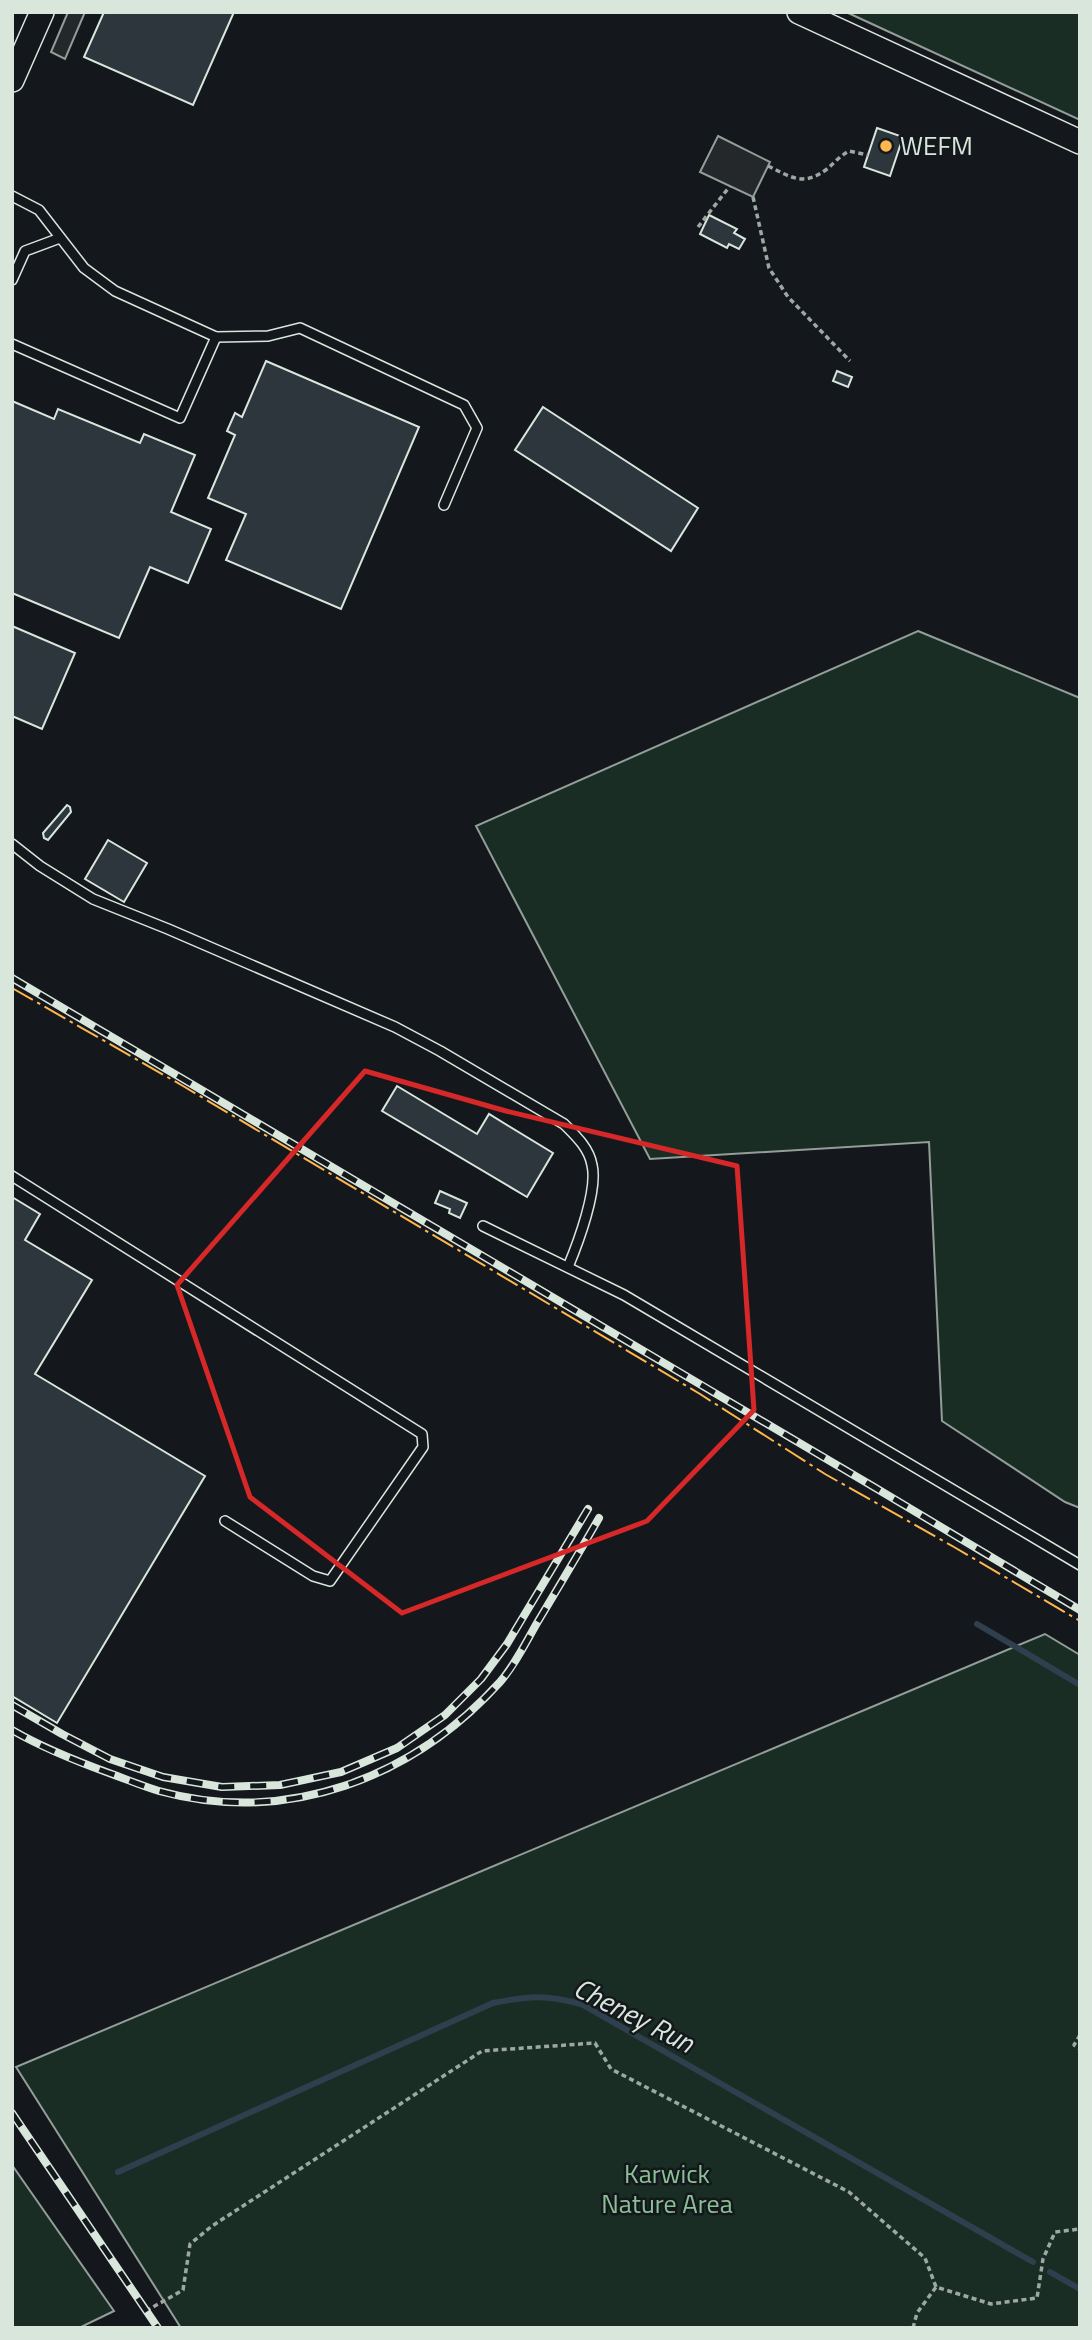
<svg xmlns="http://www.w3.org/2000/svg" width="1092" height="2340" viewBox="0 0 1092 2340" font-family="'Titillium Web',sans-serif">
<rect width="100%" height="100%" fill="#14181c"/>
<g fill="#1a2d24" stroke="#939e99" stroke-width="2">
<polygon points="846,12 1080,12 1080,120"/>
<polygon points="918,631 1080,698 1080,1508 1065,1502 942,1421 929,1142 650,1159 476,826"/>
<polygon points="1045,1634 1080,1655 1080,2328 181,2328 16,2067"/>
<polygon points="12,2165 114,2311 79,2328 12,2328"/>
</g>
<g fill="#24282b" stroke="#939e99" stroke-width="2">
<polygon points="68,12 85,12 65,59 51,52"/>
<polygon points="718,136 770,162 753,197 700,172"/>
</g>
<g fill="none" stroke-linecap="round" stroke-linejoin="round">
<g stroke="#2f3f4d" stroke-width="6">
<polyline points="977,1624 1080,1685"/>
<path d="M118,2172L493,2003C528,1996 548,1994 583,2005L1033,2262"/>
<polyline points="1050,2272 1080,2289"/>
</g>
</g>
<g fill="#2c363c" stroke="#d8e6dc" stroke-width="2">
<polygon points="104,12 234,12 193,105 84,57"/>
<polygon points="877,128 903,137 890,176 864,167"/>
<polygon points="709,215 737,229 734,233 745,239 739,249 729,244 727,248 700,234"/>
<polygon points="266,361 419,427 341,609 226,560 246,514 208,498 235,435 227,431 235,413 242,417"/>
<polygon points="837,371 852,377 848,387 833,381"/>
<polygon points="12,401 54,419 58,409 140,443 144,434 195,455 171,512 211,529 188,583 150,567 119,638 12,593"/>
<polygon points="543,407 698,508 671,551 515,450"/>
<polygon points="12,626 75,653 42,729 12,716"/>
<polygon points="67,805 70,807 71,812 48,840 44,838 43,833"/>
<polygon points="108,840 147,863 124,902 85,879"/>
<polygon points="397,1086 477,1134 489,1114 553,1153 527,1197 382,1111"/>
<polygon points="440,1191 467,1203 460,1218 449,1213 450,1209 435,1203"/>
<polygon points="12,1197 40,1214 25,1240 92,1280 35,1374 205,1476 57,1723 12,1696"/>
</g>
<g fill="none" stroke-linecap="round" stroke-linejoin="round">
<defs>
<g id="service">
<polyline points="12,196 39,210 84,268 115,291 216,337 180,418 12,344"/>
<polyline points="12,280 25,251 60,238"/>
<polyline points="216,337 268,336 300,328 464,405 477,428 444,505"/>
<path d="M12,844L40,866L93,899L168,929L395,1027L440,1051L564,1124C576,1136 589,1148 592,1165C598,1190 578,1243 568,1267"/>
<polyline points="12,1176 422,1434 423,1447 330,1581 313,1576 225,1521"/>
<polyline points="483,1226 624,1295 1080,1565"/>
</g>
<g id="tertiary">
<polyline points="799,12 1080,142"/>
<polyline points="12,80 42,12"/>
</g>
</defs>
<use href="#service" stroke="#d8e6dc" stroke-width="12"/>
<use href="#tertiary" stroke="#d8e6dc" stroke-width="26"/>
<g stroke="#9da8a2" stroke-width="3.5" stroke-dasharray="5 3.5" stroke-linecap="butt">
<path d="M768,166C791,177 803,187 827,169C834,163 840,156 849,151L868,155"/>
<polyline points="753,197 769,268 788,297 850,361"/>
<polyline points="698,227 730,186"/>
<polyline points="1080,2035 1074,2045 1080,2049"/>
<polyline points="146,2311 183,2290 190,2244 212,2226 482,2051 595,2043 611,2069 849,2192 925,2258 936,2287"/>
<polyline points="913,2328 917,2313 936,2287 991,2304 1037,2298 1043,2259 1055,2232 1080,2229"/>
</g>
<use href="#service" stroke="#14181c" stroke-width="9"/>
<use href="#tertiary" stroke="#14181c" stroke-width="23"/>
<defs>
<g id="rail">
<polyline points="12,978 874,1487 1080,1610"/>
<polyline points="12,1705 62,1734 110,1759 163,1777 222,1787 280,1785 341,1772 397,1748 445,1715 481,1679 507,1644 588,1509"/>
<path d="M12,1730C43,1748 76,1761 109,1773C126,1779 142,1786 159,1791C288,1826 413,1778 500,1682C515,1665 526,1642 537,1623C558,1588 579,1553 599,1518"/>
<polyline points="12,2113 158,2328"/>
</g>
</defs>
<use href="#rail" stroke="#d8e6dc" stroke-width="8"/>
<use href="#rail" stroke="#14181c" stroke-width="5" stroke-dasharray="16" stroke-linecap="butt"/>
<polyline stroke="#ffb74d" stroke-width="2" stroke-dasharray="24 5 3.5 5" stroke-linecap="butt" points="12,988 183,1086 700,1394 825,1474 954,1547 1080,1621"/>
</g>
<path fill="none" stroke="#d62828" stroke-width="5" stroke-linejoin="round" d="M365,1071L506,1111L737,1166L754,1410L647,1521L402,1613L250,1497L177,1285Z"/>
<circle fill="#ffb74d" stroke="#14181c" stroke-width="2.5" cx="886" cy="146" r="7"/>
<g text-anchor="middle" stroke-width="5" stroke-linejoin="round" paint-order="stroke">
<g font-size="26" fill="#d8e6dc" stroke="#14181c" text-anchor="start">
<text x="900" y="155">WEFM</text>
</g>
<g font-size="26" fill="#8ac095" stroke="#14181c">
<text x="667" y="2183">Karwick<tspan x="667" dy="30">Nature Area</tspan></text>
</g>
<g font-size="28" font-style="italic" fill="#d8e6dc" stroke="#14181c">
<text transform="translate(634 2015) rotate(27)" y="10">Cheney Run</text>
</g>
</g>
<rect width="1092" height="2340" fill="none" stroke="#d8e6dc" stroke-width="28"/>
</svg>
